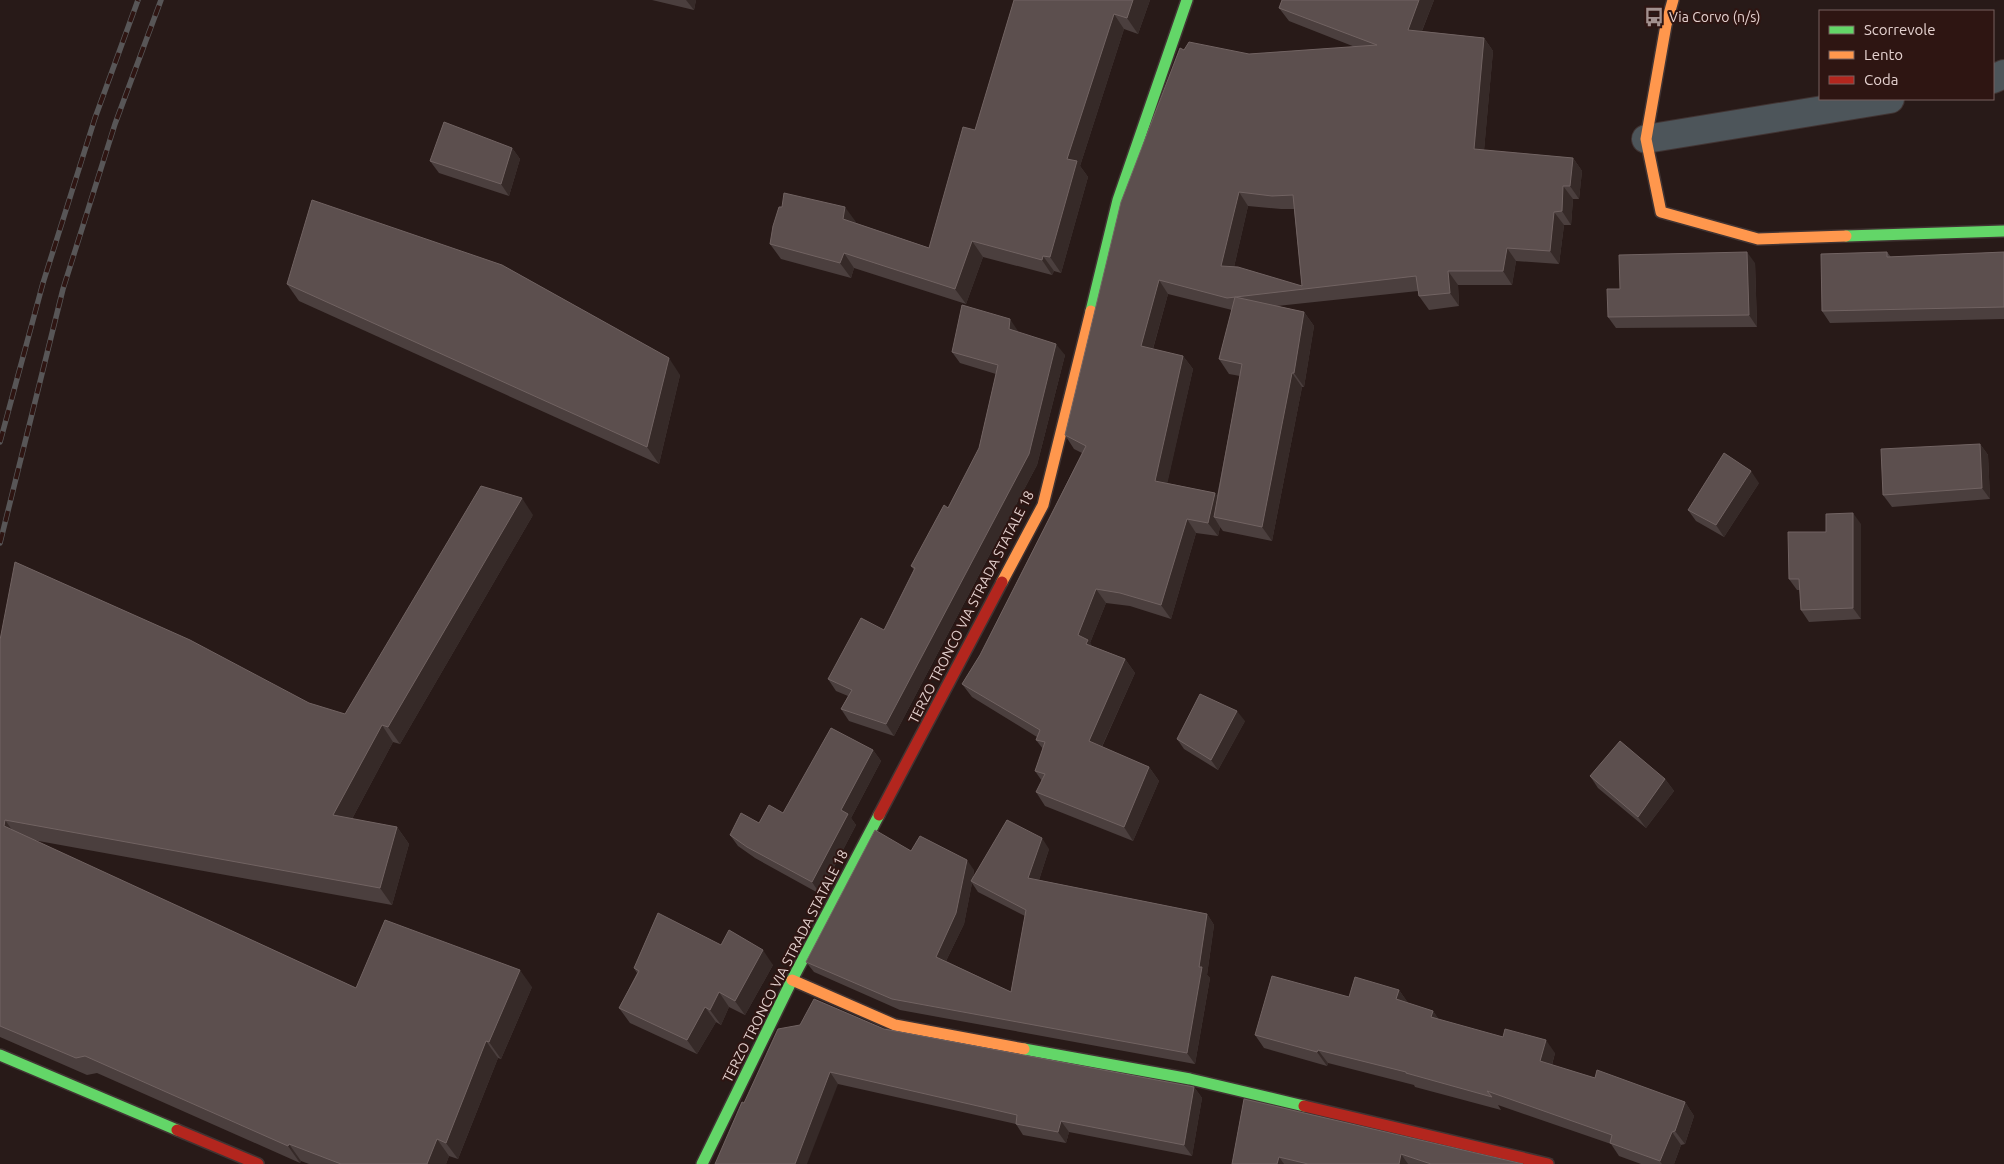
<svg xmlns="http://www.w3.org/2000/svg" width="2004" height="1164" viewBox="0 0 2004 1164" font-family="Ubuntu,sans-serif">
<rect width="100%" height="100%" fill="#281a18"/>
<g fill="none" stroke-linecap="round" stroke-linejoin="round">
<defs>
<g id="street">
<polyline points="1993,79 2004,74"/>
<polyline points="1646,139 1890,99"/>
</g>
<g id="fast">
<polyline points="1846,236 2004,231"/>
<polyline points="1091,311 1118,200 1187,0"/>
<polyline points="1024,1049 1190,1079 1304,1106"/>
<polyline points="0,1055 177,1130"/>
<polyline points="702,1164 792,980 879,815"/>
</g>
<g id="slow">
<polyline points="1673,0 1666,25 1646,139 1661,212 1758,239 1846,236"/>
<polyline points="1002,582 1043,505 1091,311"/>
<polyline points="792,980 895,1025 1024,1049"/>
</g>
<g id="jam">
<polyline points="879,815 1002,582"/>
<polyline points="1304,1106 1548,1164"/>
<polyline points="177,1130 258,1164"/>
</g>
</defs>
<use href="#street" stroke="#413433" stroke-width="30"/>
<use href="#fast" stroke="#413433" stroke-width="14"/>
<use href="#slow" stroke="#413433" stroke-width="14"/>
<use href="#jam" stroke="#413433" stroke-width="14"/>
<use href="#street" stroke="#4d555a" stroke-width="28"/>
<use href="#fast" stroke="#63d668" stroke-width="11"/>
<use href="#slow" stroke="#ff974d" stroke-width="11"/>
<use href="#jam" stroke="#b3261e" stroke-width="11"/>
<defs>
<g id="rail">
<polyline points="0,442 43,283 95,118 138,0"/>
<polyline points="0,543 63,289 115,124 161,0"/>
</g>
</defs>
<use href="#rail" stroke="#585657" stroke-width="5.5"/>
<use href="#rail" stroke="#2e1512" stroke-width="4" stroke-dasharray="11" stroke-linecap="butt"/>
</g>
<g fill="#4b3f3e" fill-rule="evenodd">
<polygon points="652,0 696,0 694,10"/>
<polygon points="1014,0 1150,0 1138,34 1124,29 1080,166 1088,177 1061,273 1054,271 1052,275 983,257 966,304 854,268 851,278 781,259 770,244 856,222 856,223 929,248 975,130"/>
<path d="M1282,0H1434L1422,31L1484,38L1493,51L1484,150L1573,158L1582,171L1579,199H1573L1571,225H1564L1559,264L1516,261L1512,285H1458L1459,306L1429,310L1419,296L1418,291L1277,306L1304,312L1314,326L1304,387H1302L1272,541L1223,531L1220,527L1218,536L1196,533L1171,619L1130,606L1106,603L1090,643L1092,646L1125,659L1135,673L1102,747L1149,767L1159,781L1133,841L1045,806L1036,792L1042,781L1035,771L1043,749L1036,740L1037,737L972,697L962,684L980,655L1082,453L1074,449L1065,435L1184,50L1249,54L1355,47L1289,21L1279,8ZM1248,206L1281,209H1294L1302,286L1234,267ZM1168,294L1232,310L1219,359L1229,374L1240,376L1217,496L1215,493L1167,483L1193,369L1183,356L1153,349Z"/>
<polygon points="512,148 520,159 509,196 439,173 430,161"/>
<polygon points="1887,252 1891,257 2004,252 2004,319 1830,323 1822,311"/>
<polygon points="1755,263 1757,327 1616,328 1608,317 1620,289"/>
<polygon points="287,284 680,375 659,464 299,301"/>
<polygon points="1018,331 1018,332 1065,355 1037,465 894,736 849,721 841,709 848,696 836,691 828,679 884,630 914,570 911,566 948,508 979,448 996,374 960,363 952,352"/>
<polygon points="1980,444 1988,455 1990,499 1892,507 1883,495"/>
<polygon points="1759,483 1724,537 1696,521 1688,510"/>
<polygon points="533,515 400,744 393,742 352,819 397,827 409,844 392,905 33,840 356,988 532,987 501,1059 498,1058 458,1159 449,1156 446,1164 309,1164 301,1161 300,1163 97,1073 87,1075 0,1037 0,640 345,714"/>
<polygon points="1861,524 1861,619 1809,622 1801,610 1800,590 1797,590 1789,579 1826,532"/>
<polygon points="1245,721 1218,770 1184,749 1177,739"/>
<polygon points="873,750 881,761 851,818 856,825 820,894 755,858 738,846 730,835 783,813"/>
<polygon points="1590,776 1665,779 1674,791 1646,828 1598,788"/>
<path d="M1049,849L1039,880L1207,914L1214,925L1207,975L1210,978L1195,1064L900,1010L814,972L806,962L911,851L974,870L973,877ZM972,883L978,892L1025,916L1011,992L946,961L964,924Z"/>
<polygon points="721,945 773,965 745,1015 729,1007 721,1025 716,1022 697,1054 630,1023 619,1008 637,973 634,968"/>
<polygon points="1399,990 1408,1003 1433,1011 1439,1020 1555,1053 1552,1065 1595,1078 1685,1102 1694,1116 1685,1144 1681,1145 1674,1164 1641,1164 1619,1156 1611,1144 1498,1105 1501,1110 1415,1087 1414,1085 1328,1063 1327,1066 1264,1048 1255,1035 1349,997"/>
<polygon points="800,1025 884,1029 1194,1087 1202,1098 1192,1156 1069,1132 1066,1143 1023,1135 1016,1124 838,1084 744,1103"/>
<polygon points="1244,1099 1523,1164 1232,1164"/>
</g>
<g fill="#362a28">
<polygon points="686,0 696,0 694,10"/>
<polygon points="1133,0 1150,0 1138,34 1127,18"/>
<polygon points="1419,0 1434,0 1417,43 1408,30"/>
<polygon points="1114,14 1124,29 1080,166 1088,177 1061,273 1050,257 1067,159"/>
<polygon points="1484,38 1493,51 1483,162 1474,149"/>
<polygon points="512,148 520,159 509,196 501,184"/>
<polygon points="1573,158 1582,171 1579,199 1570,186"/>
<polygon points="1563,186 1573,199 1571,225 1562,211"/>
<polygon points="1239,192 1248,206 1231,280 1221,266"/>
<polygon points="845,207 856,222 854,234 843,219"/>
<polygon points="1554,212 1564,225 1559,264 1550,251"/>
<polygon points="972,241 983,257 966,304 955,289"/>
<polygon points="1507,248 1516,261 1512,285 1503,271"/>
<polygon points="1747,252 1755,263 1757,327 1749,315"/>
<polygon points="844,253 854,268 851,278 840,263"/>
<polygon points="1043,256 1054,271 1052,275 1042,260"/>
<polygon points="1448,271 1458,285 1459,306 1450,293"/>
<polygon points="1159,280 1168,294 1150,359 1141,346"/>
<polygon points="1304,312 1314,326 1304,387 1294,373"/>
<polygon points="1010,319 1018,331 1017,341 1009,329"/>
<polygon points="1056,344 1065,355 1037,465 894,736 886,724"/>
<polygon points="1183,356 1193,369 1165,494 1155,481"/>
<polygon points="669,358 680,375 659,464 647,447"/>
<polygon points="1292,373 1302,387 1272,541 1262,527"/>
<polygon points="1980,444 1988,455 1990,499 1982,488"/>
<polygon points="1751,471 1759,483 1724,537 1716,525"/>
<polygon points="1215,493 1225,506 1214,517 1220,527 1218,536 1208,523"/>
<polygon points="522,498 533,515 400,744 388,727"/>
<polygon points="1853,513 1861,524 1861,619 1853,608"/>
<polygon points="1187,519 1196,533 1171,619 1161,605"/>
<polygon points="1096,589 1106,603 1090,643 1097,653 1078,635"/>
<polygon points="1125,659 1135,673 1098,755 1089,741"/>
<polygon points="1237,711 1245,721 1218,770 1211,760"/>
<polygon points="382,725 393,742 345,832 333,815"/>
<polygon points="873,750 881,761 851,818 856,825 820,894 812,882 841,810"/>
<polygon points="1149,767 1159,781 1133,841 1124,827"/>
<polygon points="1665,779 1674,791 1646,828 1638,817"/>
<polygon points="5,820 17,837 4,826"/>
<polygon points="397,827 409,844 392,905 380,888"/>
<polygon points="1042,838 1049,849 1036,889 1028,878"/>
<polygon points="967,860 974,870 972,882 971,881 972,883 964,924 943,967 936,957"/>
<polygon points="1207,914 1214,925 1207,975 1210,978 1195,1064 1187,1053"/>
<polygon points="763,950 773,965 745,1015 735,1001"/>
<polygon points="520,970 532,987 501,1059 489,1042"/>
<polygon points="1399,990 1409,1004 1396,999"/>
<polygon points="719,992 729,1007 721,1025 710,1010"/>
<polygon points="705,1007 716,1022 697,1054 687,1040"/>
<polygon points="1433,1011 1442,1024 1431,1017"/>
<polygon points="1546,1040 1555,1053 1549,1075 1540,1061"/>
<polygon points="486,1041 498,1058 458,1159 446,1143"/>
<polygon points="1318,1050 1328,1063 1327,1066 1317,1052"/>
<polygon points="830,1072 838,1084 807,1164 795,1164"/>
<polygon points="1194,1087 1202,1098 1192,1156 1184,1145"/>
<polygon points="1685,1102 1694,1116 1685,1144 1675,1131"/>
<polygon points="1061,1121 1069,1132 1066,1143 1058,1132"/>
<polygon points="1672,1132 1681,1145 1674,1164 1662,1164 1660,1161"/>
<polygon points="437,1139 449,1156 446,1164 427,1164"/>
<polygon points="289,1144 301,1161 300,1163 288,1146"/>
<polygon points="1401,1154 1408,1164 1399,1164"/>
<polygon points="1279,1157 1284,1164 1277,1164"/>
</g>
<g fill="#5c4f4e" stroke="#716362" fill-rule="evenodd">
<polygon points="1014,0 1133,0 1127,18 1114,14 1067,159 1077,161 1050,257 1043,256 1042,260 972,241 955,289 844,253 840,263 770,244 773,226 779,207 782,207 784,193 845,207 843,219 929,248 963,127 975,130"/>
<path d="M1282,0H1419L1408,30L1484,38L1474,149L1573,158L1570,186H1563L1562,211L1554,212L1550,251L1507,248L1503,271H1448L1450,293L1419,296L1416,276L1227,298L1159,280L1141,346L1183,356L1155,481L1215,493L1208,523L1187,519L1161,605L1120,593L1096,589L1078,635L1088,640L1086,644L1125,659L1089,741L1149,767L1124,827L1036,792L1045,774L1035,771L1045,742L1036,740L1040,730L962,684L980,655L1086,446L1065,435L1121,202L1180,48L1184,50L1189,42L1249,54L1377,45L1279,8ZM1239,192L1272,196L1293,195L1302,286L1238,267L1221,266Z"/>
<polygon points="444,122 512,148 501,184 430,161"/>
<polygon points="312,200 502,265 669,358 647,447 287,284"/>
<polygon points="1747,252 1749,315 1608,317 1607,289 1620,289 1619,255"/>
<polygon points="1887,252 1887,257 2004,252 2004,307 1822,311 1821,254"/>
<polygon points="1235,297 1304,312 1294,373 1292,373 1262,527 1214,517 1242,364 1219,359"/>
<polygon points="962,305 1010,319 1009,329 1056,344 1029,454 886,724 841,709 852,690 828,679 861,618 884,630 915,568 911,566 944,505 948,508 979,448 998,365 952,352"/>
<polygon points="1980,444 1982,488 1883,495 1881,449"/>
<polygon points="1724,453 1751,471 1716,525 1688,510"/>
<polygon points="481,486 522,498 388,727 382,725 333,815 397,827 380,888 5,820 4,826 356,988 385,920 520,970 489,1042 486,1041 446,1143 437,1139 427,1164 341,1164 289,1144 288,1146 85,1056 76,1058 0,1026 0,640 15,562 190,640 309,703 345,714"/>
<polygon points="1853,513 1853,608 1801,610 1799,579 1789,579 1788,532 1826,532 1826,514"/>
<polygon points="1200,694 1237,711 1211,760 1177,739"/>
<polygon points="831,728 873,750 841,810 848,814 812,882 747,847 730,835 741,813 759,823 769,805 783,813"/>
<polygon points="1620,741 1665,779 1638,817 1590,776"/>
<polygon points="1007,820 1042,838 1028,878 1207,914 1199,967 1202,967 1187,1053 892,999 806,962 875,830 911,851 920,836 967,860 956,913 936,957 1011,992 1026,910 971,881"/>
<polygon points="658,913 721,945 729,930 763,950 735,1001 719,992 710,1010 705,1007 687,1040 619,1008 639,971 634,968"/>
<polygon points="1272,976 1349,997 1355,977 1399,990 1396,999 1433,1011 1431,1017 1503,1037 1505,1029 1546,1040 1540,1061 1595,1078 1597,1070 1685,1102 1675,1131 1672,1132 1660,1161 1610,1143 1612,1135 1487,1091 1492,1097 1406,1073 1406,1072 1318,1050 1317,1052 1255,1035"/>
<polygon points="814,999 884,1029 1194,1087 1184,1145 1061,1121 1058,1132 1016,1124 1017,1115 830,1072 795,1164 715,1164 742,1102 744,1103 778,1029 800,1025"/>
<polygon points="1244,1099 1523,1164 1431,1164 1401,1154 1399,1164 1308,1164 1279,1157 1277,1164 1232,1164"/>
</g>
<defs>
<symbol id="bus-bare" viewBox="-9 -9 18 18"><path d="M-5-6H5V4H4V6H2V4H-2V6H-4V4H-5ZM-3.5-4V0h7V-4ZM-3.5 1.2v1.5H-2V1.2ZM2 1.2v1.5H3.5V1.2Z" fill="#a2918f" stroke="#2e1512" stroke-width="2.5" paint-order="stroke"/></symbol>
</defs>
<g fill-rule="evenodd">
<use href="#bus-bare" x="1640" y="3" width="28" height="28"/>
</g>
<g text-anchor="middle" stroke-width="4" stroke-linejoin="round" paint-order="stroke">
<g font-size="14" fill="#e4d1cf" stroke="#2e1512" text-anchor="start">
<text x="1669" y="22">Via Corvo (n/s)</text>
</g>
<g font-size="14" fill="#e4d1cf" stroke="#2e1512">
<text transform="translate(971 607) rotate(-63)" y="5">TERZO TRONCO VIA STRADA STATALE 18</text>
<text transform="translate(785 966) rotate(-63)" y="5">TERZO TRONCO VIA STRADA STATALE 18</text>
</g>
</g>
<rect x="1819" y="10" width="175" height="90" fill="#2e1512" stroke="#77605e"/>
<rect x="1829" y="26" width="25" height="8" fill="#63d668" stroke="#77605e"/>
<text x="1864" y="35" font-size="15" fill="#e4d1cf">Scorrevole</text>
<rect x="1829" y="51" width="25" height="8" fill="#ff974d" stroke="#77605e"/>
<text x="1864" y="60" font-size="15" fill="#e4d1cf">Lento</text>
<rect x="1829" y="76" width="25" height="8" fill="#b3261e" stroke="#77605e"/>
<text x="1864" y="85" font-size="15" fill="#e4d1cf">Coda</text>
</svg>
